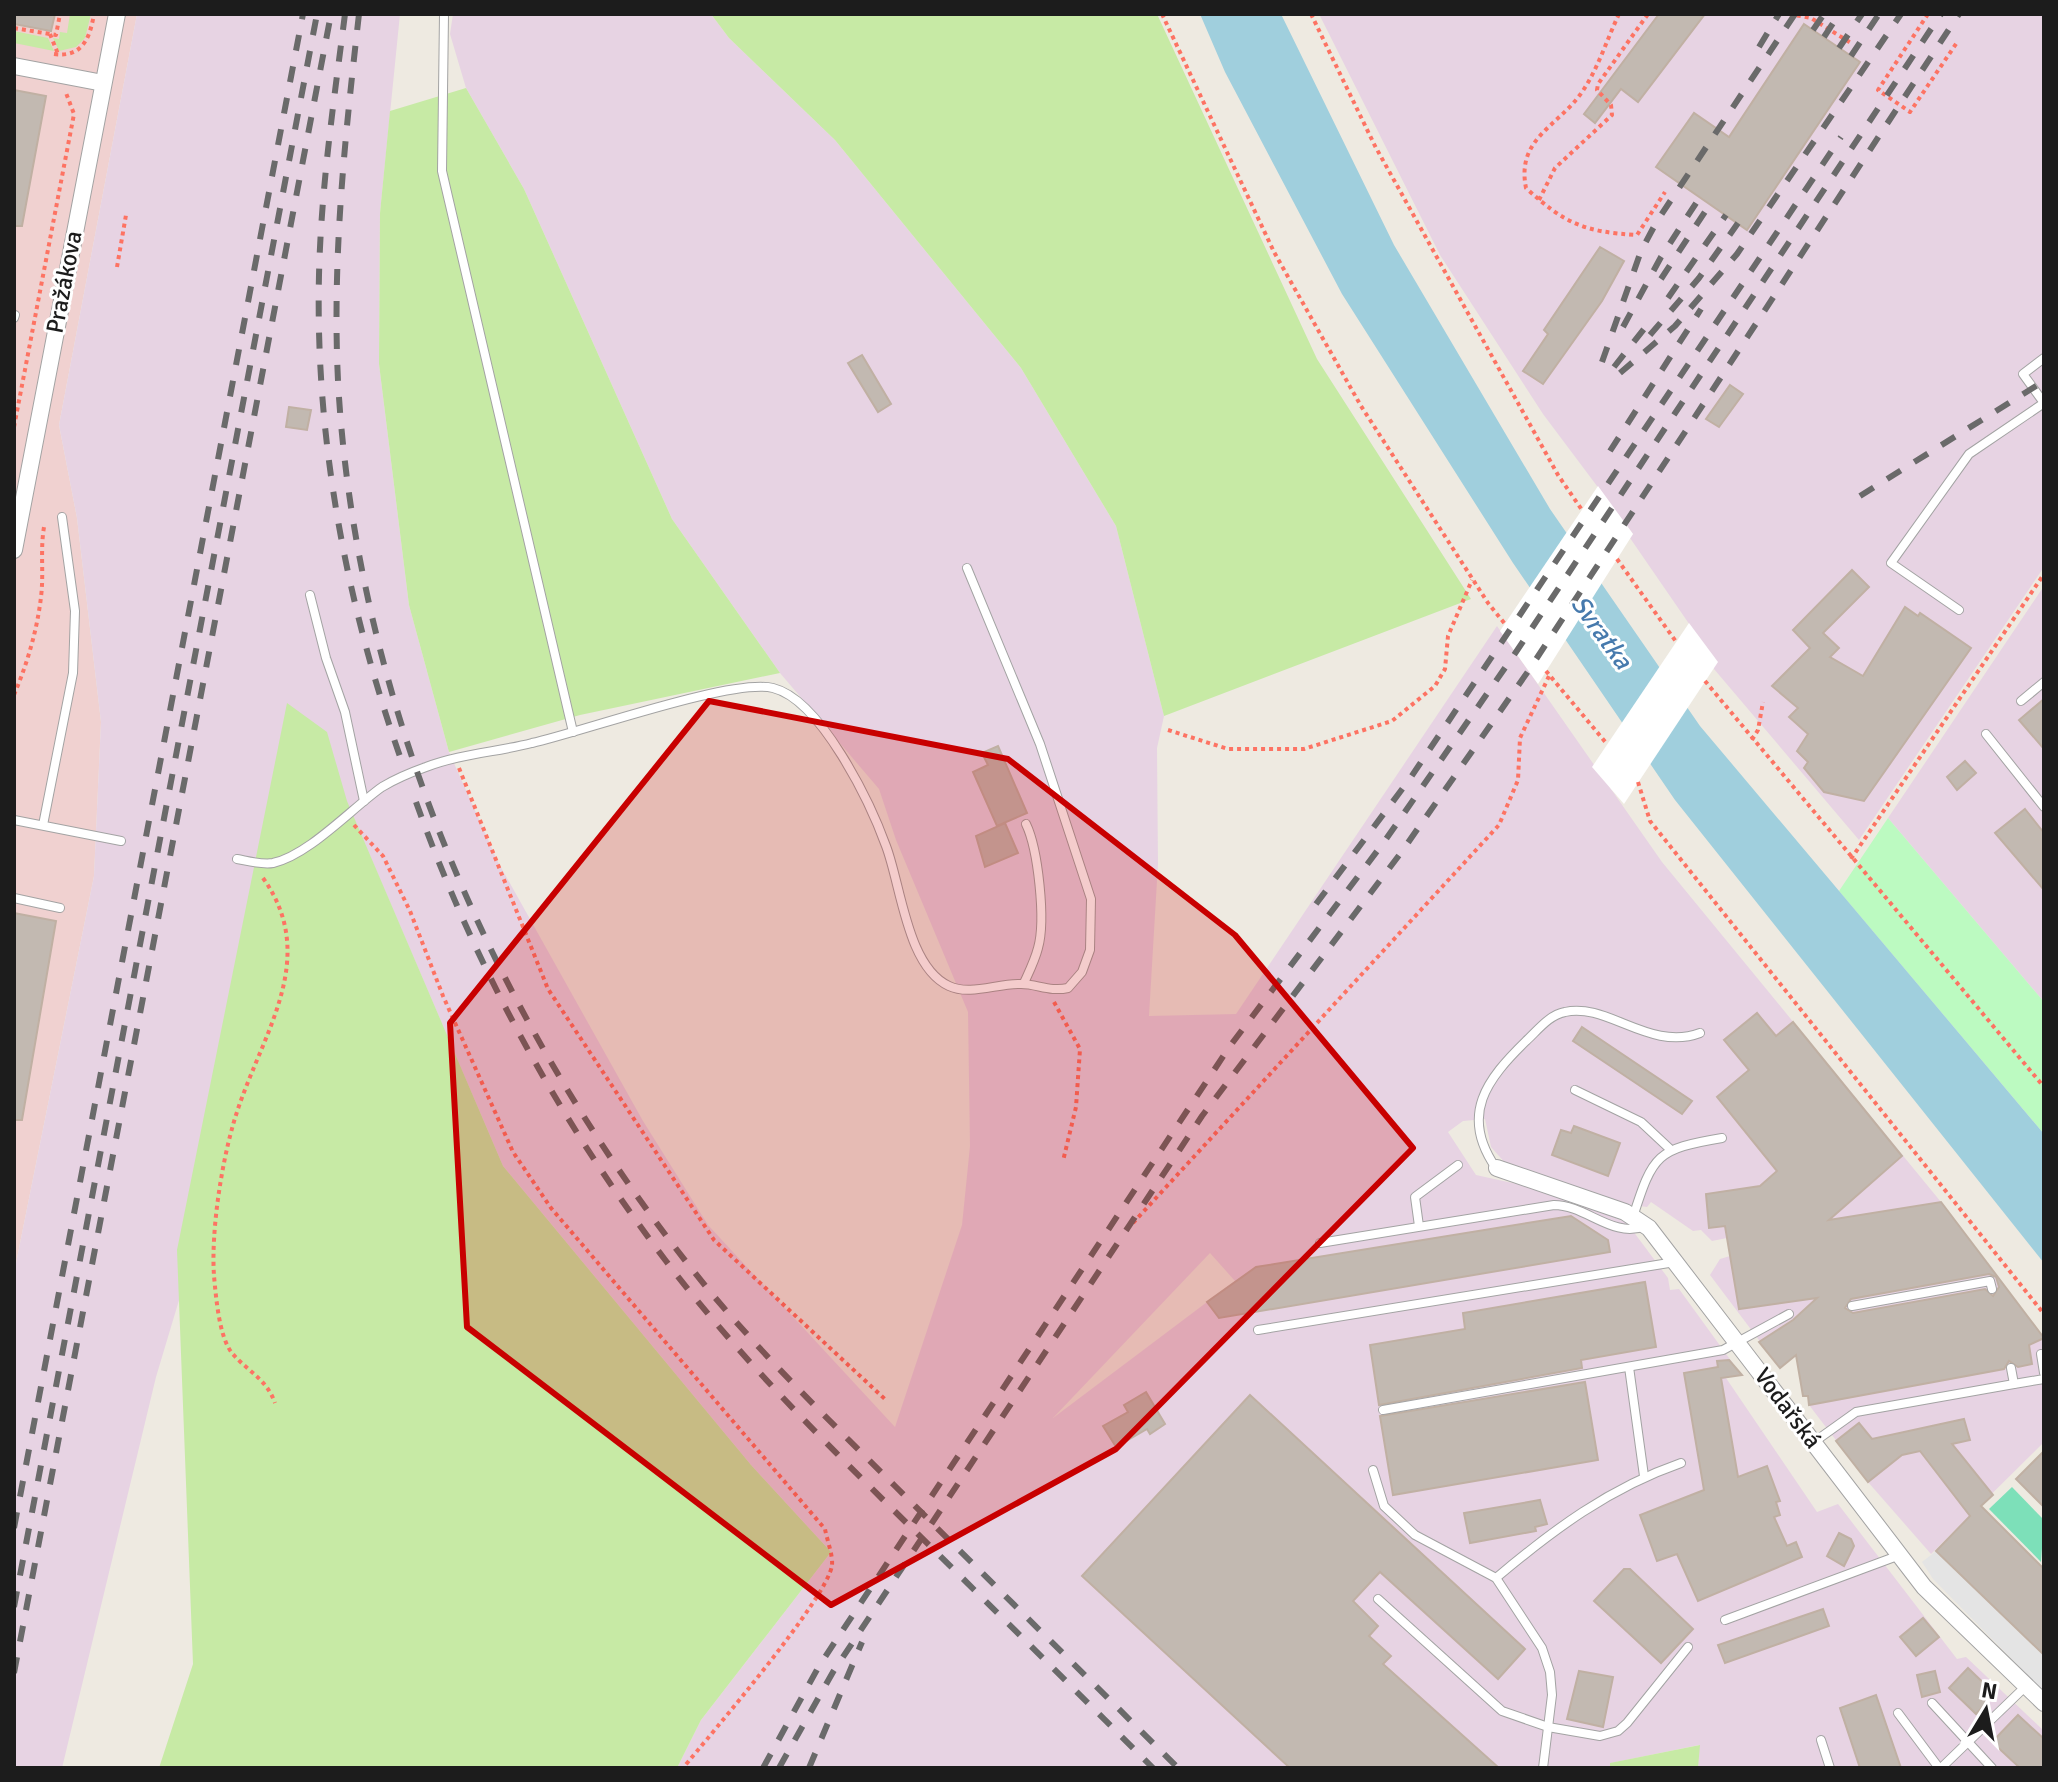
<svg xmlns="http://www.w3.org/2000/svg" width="2058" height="1782" viewBox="0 0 2058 1782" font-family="Signika,sans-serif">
<rect width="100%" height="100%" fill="#eeeae1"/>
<polygon fill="#f0d1d0" points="14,14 137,14 59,425 77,518 101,722 94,876 14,1273"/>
<g fill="#e7d3e3" fill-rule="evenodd">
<path d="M137,14H400L380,213L379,364L409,605L449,752L498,862L643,1121L708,1225L895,1427L962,1225L970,1146L968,1012L896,840L879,789L780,673L672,519L524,189L466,88L450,34L453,14H711L729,38L835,140L1021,368L1116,526L1164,716L1157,748L1158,864L1149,1016L1236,1014L1497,626L1662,862L1941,1202L2044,1339V1442L1931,1554L1868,1482L1809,1405L1808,1396H1803L1796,1356L1780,1368L1710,1275L1720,1259L1730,1256L1727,1238L1712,1241L1701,1230L1693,1231L1651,1202L1647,1207L1625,1204L1507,1165L1491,1147L1485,1119L1463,1121L1448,1132L1476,1175L1562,1194L1627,1223L1668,1278L1670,1290L1679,1289L1737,1369L1726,1378L1817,1512L1838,1504L1957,1659L1966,1657L2044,1731V1768H1698L1699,1745L1611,1763L1610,1768H677L701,1720L831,1552L751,1465L503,1166L347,802L209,1200L156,1377L62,1768H14V1273L94,876L101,722L77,518L59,425ZM1210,1253L1235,1281L1053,1418Z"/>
<polygon points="1319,14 2044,14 2044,567 1859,840 1714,669 1694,631 1630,538 1633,534 1543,414 1440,255"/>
<polygon points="2044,586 2044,1002 1888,818"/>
</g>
<g fill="#c7eaa5">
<polygon points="70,14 91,14 85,38 76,47 59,51 53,38 59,39 60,32 67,33"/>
<polygon points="711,14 1157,14 1317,359 1471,599 1164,716 1116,526 1021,368 835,140 729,38"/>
<polygon points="14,31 48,38 54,51 14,43"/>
<polygon points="466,88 524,189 672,519 780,673 580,715 449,752 409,605 379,364 380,213 390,111"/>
<polygon points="287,703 327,732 347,801 503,1166 751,1465 831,1552 701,1720 677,1768 159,1768 193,1664 177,1250"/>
<polygon points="1700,1745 1698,1768 1610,1768 1610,1763"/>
</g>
<polygon fill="#bcfac1" points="1888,818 2044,1002 2044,1134 1839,891"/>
<polygon fill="#7de0b9" points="2012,1487 2044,1520 2041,1562 1989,1509"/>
<polygon fill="#e4e4e4" points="1936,1551 2044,1655 2044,1692 1933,1579 1922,1562"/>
<polygon fill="#a0cfdd" points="1200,14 1281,14 1394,245 1550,509 1700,726 2044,1134 2044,1263 1675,800 1513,563 1342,294 1225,72"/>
<g fill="#fff">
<polygon points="1598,486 1633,534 1538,684 1500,631"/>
<polygon points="1689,623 1718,662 1624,804 1592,767"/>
</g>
<g fill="#c2b9b1" stroke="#c0b0a3" stroke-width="2" fill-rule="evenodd">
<polygon points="14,14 55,14 51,31 14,24"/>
<polygon points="1659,14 1705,14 1638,102 1621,89 1595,123 1584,114"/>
<polygon points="1804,24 1860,62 1747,230 1656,167 1694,113 1729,137"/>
<polygon points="14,90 46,96 22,226 14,226"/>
<polygon points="1600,247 1624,261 1602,301 1543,384 1523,371 1548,334 1544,330"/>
<polygon points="862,355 891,404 878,412 848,363"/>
<polygon points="1730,385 1743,394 1719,427 1706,419"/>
<polygon points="289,407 311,410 307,430 286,427"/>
<polygon points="1852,570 1869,587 1823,633 1839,648 1830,657 1863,676 1905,607 1918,616 1920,613 1971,648 1864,801 1824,792 1804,768 1808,762 1797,751 1808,734 1789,717 1798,708 1772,686 1810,648 1793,630"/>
<polygon points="2044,699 2044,749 2019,720"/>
<polygon points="998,746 1027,813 997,826 973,772 988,765 982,753"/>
<polygon points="1965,761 1976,773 1957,790 1947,777"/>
<polygon points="2025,809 2044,833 2044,890 1995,833"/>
<polygon points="1005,823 1018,853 985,867 976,836"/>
<polygon points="14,913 56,921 22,1120 14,1120"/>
<path d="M1757,1013L1776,1036L1793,1022L1902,1156L1829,1220L1941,1202L2044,1338L2029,1345L2032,1364L2018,1367L2009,1361L2004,1369L1809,1405L1808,1396H1803L1796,1355L1780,1368L1759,1342L1793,1320L1817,1298L1739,1309L1725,1226L1709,1228L1706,1194L1760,1186L1777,1171L1717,1097L1749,1070L1724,1040ZM1989,1274L1996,1277L1999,1287L1993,1296L1985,1289L1853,1313L1845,1308L1851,1299Z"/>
<polygon points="1582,1027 1692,1101 1682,1114 1573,1041"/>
<polygon points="1574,1126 1620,1143 1608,1176 1552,1155 1561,1130 1571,1133"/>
<polygon points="1571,1216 1608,1240 1610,1252 1219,1318 1207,1302 1256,1267"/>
<polygon points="1645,1282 1656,1347 1581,1360 1582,1368 1379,1405 1370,1345 1465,1329 1463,1313"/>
<polygon points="1729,1360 1742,1375 1721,1378 1738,1477 1767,1466 1780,1501 1776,1502 1780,1515 1774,1517 1787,1546 1796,1542 1802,1557 1698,1601 1677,1554 1657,1561 1640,1515 1704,1490 1684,1373 1718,1367 1717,1361"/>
<polygon points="1585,1382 1598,1460 1393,1495 1380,1416"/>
<polygon points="1146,1392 1165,1424 1150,1434 1147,1429 1116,1447 1103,1426 1128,1412 1124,1405"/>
<polygon points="1250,1395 1525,1649 1498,1679 1380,1572 1353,1601 1378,1626 1369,1636 1391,1656 1383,1664 1499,1768 1290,1768 1082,1576"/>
<polygon points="1964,1419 1970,1440 1952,1444 1993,1495 1981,1506 2044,1569 2044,1655 1936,1551 1970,1516 1920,1451 1902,1455 1868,1482 1836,1441 1859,1423 1872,1439"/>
<polygon points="2044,1451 2044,1507 2016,1479"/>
<polygon points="1540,1500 1547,1524 1535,1527 1536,1531 1470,1543 1464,1513"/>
<polygon points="1839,1533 1851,1539 1854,1546 1844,1566 1827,1556"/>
<polygon points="1624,1569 1630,1569 1693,1629 1661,1663 1594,1601"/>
<polygon points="1823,1609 1829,1626 1725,1663 1718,1645"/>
<polygon points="1923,1618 1939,1637 1916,1656 1900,1637"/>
<polygon points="1968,1668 1995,1694 1976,1714 1949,1688"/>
<polygon points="1579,1671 1613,1677 1603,1727 1567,1719"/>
<polygon points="1935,1671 1940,1692 1922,1697 1917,1675"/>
<polygon points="1876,1695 1901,1768 1860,1768 1840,1708"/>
<polygon points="2018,1715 2044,1739 2044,1768 2020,1768 1992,1742"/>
</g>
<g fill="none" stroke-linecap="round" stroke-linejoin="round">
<defs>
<g id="service">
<polyline points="444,14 442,171 573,732"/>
<polyline points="14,318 15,315"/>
<polyline points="2044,358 2023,374 2044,403"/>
<polyline points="310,595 326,658 345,712 364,801"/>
<polyline points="1959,610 1891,563 1969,454 2044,403"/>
<polyline points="2021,701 2044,682"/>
<polyline points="1986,734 2044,807"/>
<polyline points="14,820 121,841"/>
<polyline points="43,825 73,673 75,611 62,517"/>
<path d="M237,859C248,861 262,865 273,863C309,855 352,808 382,787C395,779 412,772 426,767C460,754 497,752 532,743C582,732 732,678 773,688C821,700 870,802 886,846C901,885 907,967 949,986C970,996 998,983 1021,984C1037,984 1050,992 1068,988L1082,972L1090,950L1091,899L1040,744L967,568"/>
<polyline points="14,898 60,908"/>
<path d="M1024,983C1029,972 1035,960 1038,948C1046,920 1038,849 1026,824"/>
<polyline points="1575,1090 1641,1122 1671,1150"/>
<path d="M1496,1168C1459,1115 1487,1079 1526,1041C1538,1030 1549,1015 1565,1012C1607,1002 1650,1052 1700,1033"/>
<path d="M1633,1217C1653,1154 1657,1149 1722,1138"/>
<polyline points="1419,1226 1415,1197 1458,1165"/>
<path d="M1320,1243L1554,1205C1586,1205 1613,1239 1645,1226"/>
<polyline points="1852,1306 1990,1281 1992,1289"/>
<polyline points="1258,1330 1675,1262"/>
<polyline points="2041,1354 2044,1373"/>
<polyline points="1629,1367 1644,1476"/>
<polyline points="2014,1384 2044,1379"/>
<polyline points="1383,1410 1723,1350 1789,1314"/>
<polyline points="1814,1442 1856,1412 2014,1384 2011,1368"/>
<polyline points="1373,1470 1384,1506 1415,1535 1496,1578 1542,1648 1550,1672 1552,1695 1543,1768"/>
<path d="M1496,1578C1553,1530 1609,1488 1681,1463"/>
<polyline points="1378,1599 1502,1711 1548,1727 1600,1736 1618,1731 1627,1723 1688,1647"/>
<polyline points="1725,1620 1900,1555"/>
<polyline points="1932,1703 1992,1768"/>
<polyline points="1898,1713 1939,1768"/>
<polyline points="1821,1740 1830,1768"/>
<polyline points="1941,1768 2026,1686"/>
</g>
<g id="minor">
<polyline points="14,66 103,83"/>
<polyline points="14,550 117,14"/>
<polyline points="1497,1168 1625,1212 1649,1228 1924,1587 2044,1703"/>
</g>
</defs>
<use href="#service" stroke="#a3a3a3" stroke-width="10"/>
<use href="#minor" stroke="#a3a3a3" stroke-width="18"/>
<g stroke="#fd7363" stroke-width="4" stroke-dasharray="4 4" stroke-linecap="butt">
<polyline points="1162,14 1274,252 1361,406 1488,603 1505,624"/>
<polyline points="1311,14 1375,146 1558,475 1582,510"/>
<path d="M1619,14C1607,39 1598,69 1582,92C1558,127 1516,138 1526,188C1565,224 1585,232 1637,235L1665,192"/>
<polyline points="1789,14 1811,18 1851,43"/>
<polyline points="1928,14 1878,90 1910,112 1958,41"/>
<polyline points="14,28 56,35 60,14"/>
<polyline points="50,34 58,54"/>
<path d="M54,54C83,58 90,37 94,14"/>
<polyline points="1539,200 1555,168 1612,115 1611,105 1597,90 1598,84 1648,14"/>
<polyline points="117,267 126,215 123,216"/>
<polyline points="14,427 74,114 66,93"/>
<polyline points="1617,559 1677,643"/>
<polyline points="1546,671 1607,744"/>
<polyline points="1705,681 2044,1087"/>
<path d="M14,695C27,664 37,631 41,597C44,573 40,551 44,527"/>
<polyline points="1168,730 1228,749 1304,749 1392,721 1435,686 1445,669 1448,636 1472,580"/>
<polyline points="1752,740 1758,730 1763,702"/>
<polyline points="459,768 548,989 714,1240 887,1401"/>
<polyline points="1638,782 1650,821 2044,1314"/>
<path d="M354,825L383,856L410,911L443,996L513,1152L551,1208L825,1529C827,1540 833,1555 832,1565C828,1598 710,1735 683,1768"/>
<polyline points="1851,859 2044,574"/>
<path d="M263,878C323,962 257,1039 233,1125C221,1167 211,1232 214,1276C216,1297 219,1337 232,1353C248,1372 266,1378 275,1403"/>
<polyline points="1054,1002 1080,1049 1076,1107 1063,1161"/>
<polyline points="1133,1223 1499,825 1518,780 1520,738 1549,676"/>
</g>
<use href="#service" stroke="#fff" stroke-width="8"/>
<use href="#minor" stroke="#fff" stroke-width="16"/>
<g stroke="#6a6a6a" stroke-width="6" stroke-dasharray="16 16" stroke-linecap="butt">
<path d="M345,14C334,100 321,188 319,275C315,441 347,608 403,765"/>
<path d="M359,14C345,137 332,257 338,381C356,712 503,1040 712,1294C769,1362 833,1424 895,1486C989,1580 1084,1674 1178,1768"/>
<polyline points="1813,30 1824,14"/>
<polyline points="1824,37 1839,14"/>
<polyline points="1759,47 1779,14"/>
<polyline points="1839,48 1862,14"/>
<polyline points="1851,56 1879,14"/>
<polyline points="1661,279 1710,204"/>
<polyline points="1668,298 1726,215"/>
<polyline points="1623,327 1661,257 1700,197"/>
<polyline points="1650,335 1699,278 1738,223"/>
<polyline points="1602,362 1641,251 1657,221 1795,14"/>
<polyline points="1614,367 1651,320"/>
<polyline points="1620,373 1675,326 1737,254 1901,14"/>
<polyline points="1610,451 1701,309"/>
<polyline points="1860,496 2044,381"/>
<path d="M416,802C475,967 560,1122 666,1261C747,1368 844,1461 939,1555C1011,1626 1082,1697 1153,1768"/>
<polyline points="1316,904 1409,780 1841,137"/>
<polyline points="14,1528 303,14"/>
<polyline points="14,1607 317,14"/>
<polyline points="14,1673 331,14"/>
<polyline points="763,1768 819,1666 1230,1046 1384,842 1516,652 1941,14"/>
<polyline points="779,1768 833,1672 1202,1116 1400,854 1529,670 1959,14"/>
<polyline points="809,1768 862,1642"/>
</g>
</g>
<path fill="#c80000" fill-opacity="0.2" stroke="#c80000" stroke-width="6" stroke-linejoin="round" d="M709,701L1008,759L1235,935L1413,1148L1116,1449L831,1605L467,1327L450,1023Z"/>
<g text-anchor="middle" stroke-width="6" stroke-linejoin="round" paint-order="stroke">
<g font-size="24" fill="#1c1c1c" stroke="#fff">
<text transform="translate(64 282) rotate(-79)" y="8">Pražákova</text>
<text transform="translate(1788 1408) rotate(53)" y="8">Vodařská</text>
</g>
<g font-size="26" font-style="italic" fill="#477aad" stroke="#fff">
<text transform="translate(1602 632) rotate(54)" y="9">Svratka</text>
</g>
</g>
<rect width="2058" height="1782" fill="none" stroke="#1c1c1c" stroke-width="32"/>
<g transform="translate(1986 1710) rotate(10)" stroke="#ffffff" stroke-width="6" paint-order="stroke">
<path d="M0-6L14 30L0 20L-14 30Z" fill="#1c1c1c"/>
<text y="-12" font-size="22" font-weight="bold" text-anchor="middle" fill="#1c1c1c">N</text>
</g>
</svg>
